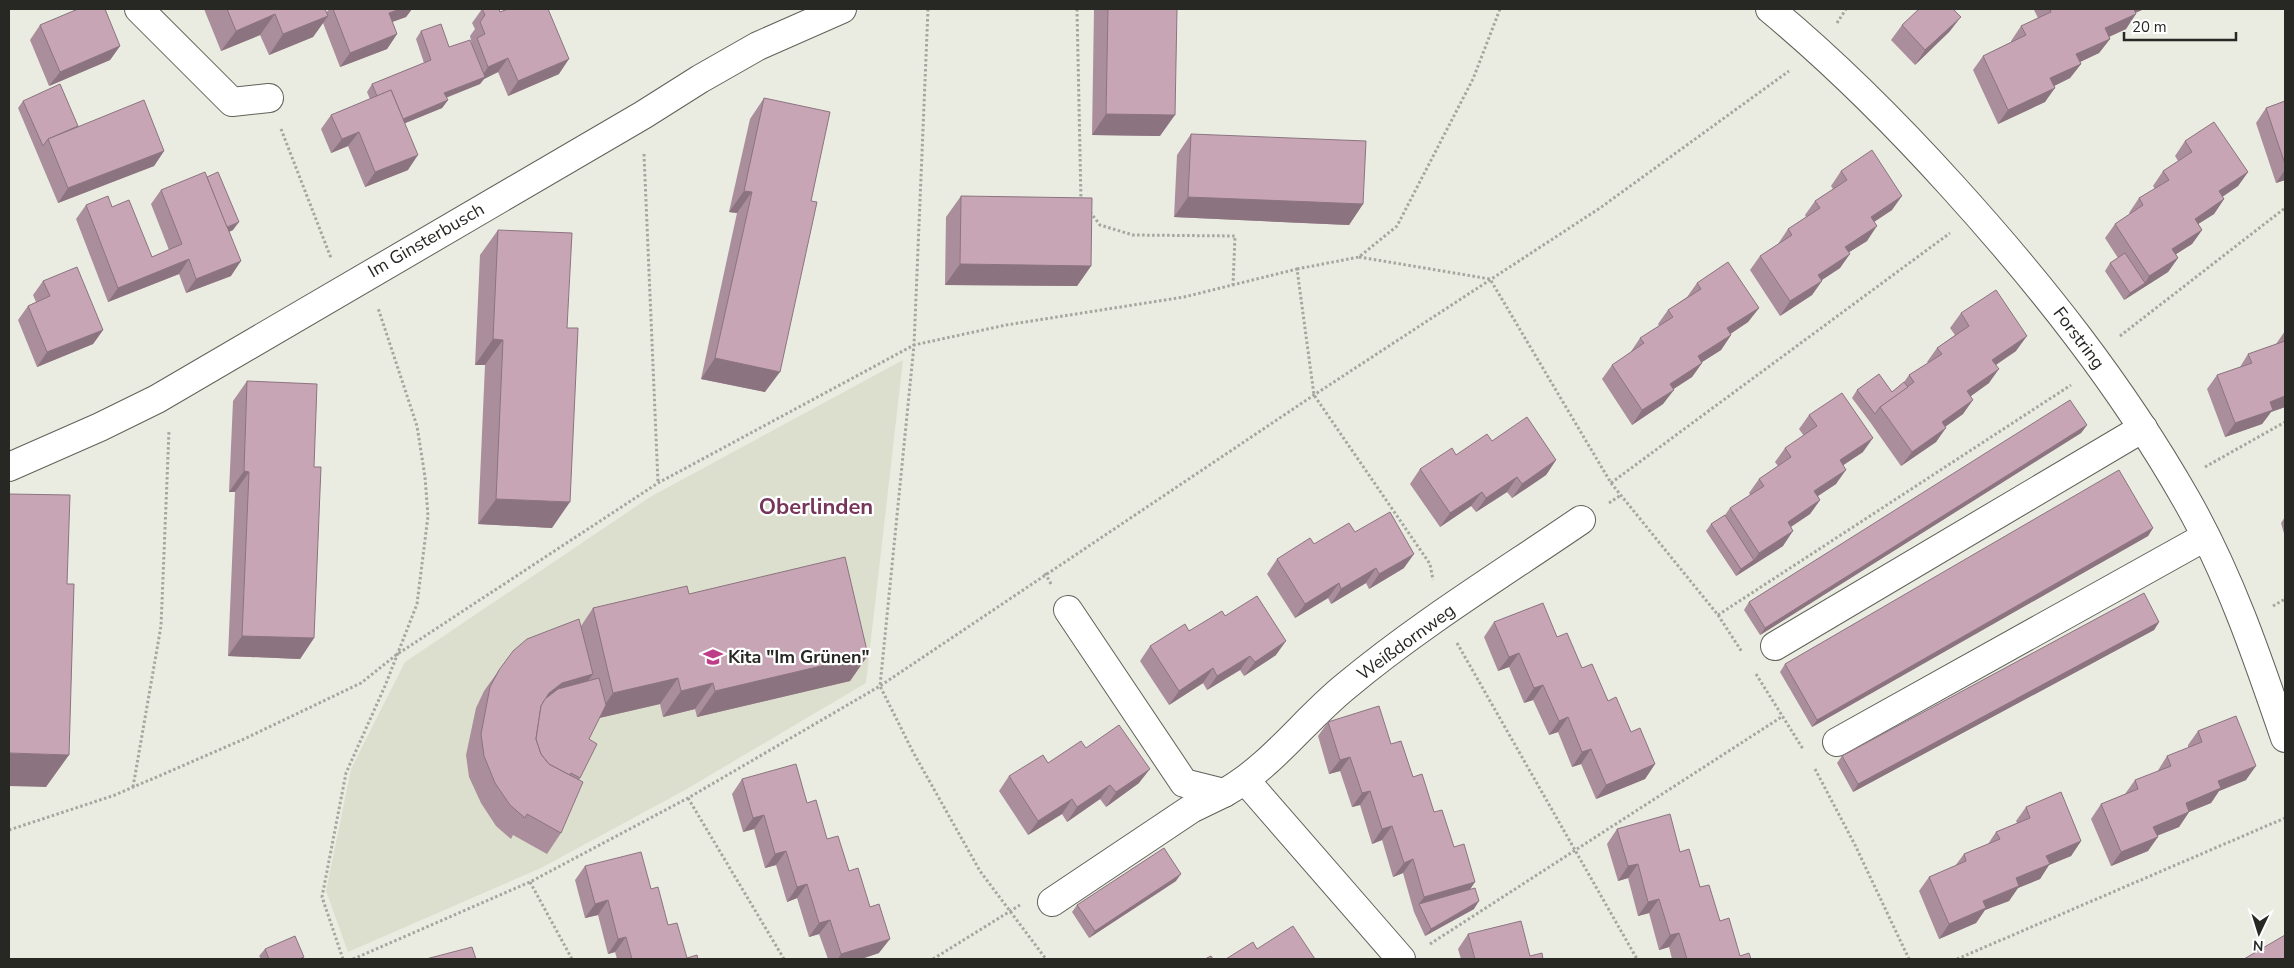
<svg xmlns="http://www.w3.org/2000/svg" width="2294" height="968" viewBox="0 0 2294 968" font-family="'Nunito Sans',sans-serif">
<rect width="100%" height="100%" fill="#eaece1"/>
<polygon fill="#dddfce" points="903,360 866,683 685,790 541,868 348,952 326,891 351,769 405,662 650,497"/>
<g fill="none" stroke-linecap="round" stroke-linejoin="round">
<defs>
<g id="minor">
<polyline points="139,9 232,102 269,98"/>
<path d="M1770,9C1835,63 1895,123 1952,186C2040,283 2121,385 2186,499C2229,574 2257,656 2285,738"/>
<polyline points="9,467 100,427 157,399 643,115 700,79 758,46 842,9"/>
<path d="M1068,610L1184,783L1224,793C1271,767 1304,720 1346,686C1419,625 1502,574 1581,520"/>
<polyline points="1775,646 2143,428"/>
<polyline points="1837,742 2205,537"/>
<polyline points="1246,781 1401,959"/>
<polyline points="1052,902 1191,809 1224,793"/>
</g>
</defs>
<use href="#minor" stroke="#606259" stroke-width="30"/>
<g stroke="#a5a79f" stroke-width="3" stroke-dasharray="2.5 2.5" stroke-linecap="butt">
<polyline points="928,9 914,345 880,686 913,752 980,871 1046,959"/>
<polyline points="1077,9 1081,201"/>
<polyline points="1837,23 1846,9"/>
<polyline points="281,129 331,258"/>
<polyline points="644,154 658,483"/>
<polyline points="1090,212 1100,225 1133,235 1235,236 1233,285"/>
<polyline points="1359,257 1490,279 1611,483 1718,615 1742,652"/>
<polyline points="1297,269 1359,257 1397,226 1473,79 1500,9"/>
<polyline points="2120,336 2285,208"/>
<polyline points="2205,467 2285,422"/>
<polyline points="1611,483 1950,233"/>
<polyline points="1609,503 1621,495"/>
<polyline points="1045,573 1051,584"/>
<polyline points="2273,606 2285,599"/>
<polyline points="1718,615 2071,385"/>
<polyline points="1457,643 1637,959"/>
<polyline points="1756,674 1803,749"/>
<polyline points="1815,769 1855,845 1909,959"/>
<polyline points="133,787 161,626 169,431"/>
<polyline points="688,798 784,959"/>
<polyline points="9,830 115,795 242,740 361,683 396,655 658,483 914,345 1006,325 1184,297 1297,269 1314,395 1430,564 1433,580"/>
<polyline points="530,882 572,959"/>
<polyline points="1430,944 1783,716"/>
<polyline points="343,959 322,897 346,773 385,686 417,604 428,516 425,477 417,426 378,308"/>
<polyline points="353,959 530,882 688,798 880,686 1314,395 1600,208 1789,71"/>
<polyline points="933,959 1020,905"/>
<polyline points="1957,959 2285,818"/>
</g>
<use href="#minor" stroke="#fff" stroke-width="28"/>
</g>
<g fill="#ab8e9c">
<polygon points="204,9 325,9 326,13 329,9 412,9 406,17 392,22 397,34 387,49 340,67 323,23 313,37 269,55 260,35 221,51"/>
<polygon points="482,9 500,12 559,74 508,96 498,72 484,79 480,84 446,98 448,100 442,108 405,123 408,170 365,187 348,146 331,153 321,129 331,115 370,99 367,92 372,84 424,63 416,39 421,31 449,47 472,45 470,36 475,29 472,23"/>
<polygon points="1094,9 1177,9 1160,136 1092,135"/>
<polygon points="2034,9 2144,9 2135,13 2126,29 2109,37 2110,39 2099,53 2080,62 2081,64 2070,78 2054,86 2045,102 1998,124 1973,70 1983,56 2011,42 2011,41 2021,26 2038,18 2034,10"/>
<polygon points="40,25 120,46 110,60 49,86 30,40"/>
<polygon points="1902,25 1950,31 1915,65 1891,40"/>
<polygon points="764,98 811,201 765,392 701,379 737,213 729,212 750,119"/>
<polygon points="23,101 78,126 164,151 154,166 58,203 37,153 18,108"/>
<polygon points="2285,101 2285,180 2276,183 2256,123 2266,108"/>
<polygon points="1191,134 1363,204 1349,225 1174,217 1177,155"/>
<polygon points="2185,141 2248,172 2238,186 2222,197 2224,199 2214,214 2198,224 2202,230 2192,244 2176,254 2178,258 2168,272 2124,300 2105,271 2110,263 2118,258 2105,238 2115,224 2130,214 2129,213 2139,198 2155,189 2153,186 2163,171 2178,161 2175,156"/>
<polygon points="1841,171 1892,210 1874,222 1867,241 1849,252 1840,268 1822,280 1812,295 1780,316 1750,270 1760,256 1778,244 1788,229 1806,217 1805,215 1815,201 1833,189 1831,186"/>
<polygon points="161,190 233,230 229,232 231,276 186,293 179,274 108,302 76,219 86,205 112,207 152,257 169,250 151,204"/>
<polygon points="961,196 1091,266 1077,286 945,285 946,217"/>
<polygon points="498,230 552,528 478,524 485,365 475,365 480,255"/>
<polygon points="43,281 103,330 93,344 37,367 18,320 28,306 36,302 33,295"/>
<polygon points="1697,283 1759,308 1748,322 1730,334 1731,335 1721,350 1702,362 1702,363 1692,377 1673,389 1663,404 1632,425 1602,379 1612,365 1630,353 1640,338 1659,326 1658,324 1668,310 1687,297"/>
<polygon points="1961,313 2016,351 1996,365 1989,383 1971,396 1963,414 1945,427 1936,442 1901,466 1870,422 1852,398 1857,390 1892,392 1904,382 1909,375 1928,363 1927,362 1937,348 1955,335 1950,328"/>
<polygon points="2285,331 2285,407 2271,412 2262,424 2225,437 2207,389 2217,375 2240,367 2248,354 2276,344"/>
<polygon points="247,381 314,638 300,659 228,656 235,492 229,492 233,401"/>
<polygon points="1809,415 1863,452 1843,465 1836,484 1818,496 1820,500 1810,514 1791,527 1783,546 1736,576 1706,531 1711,524 1725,515 1730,508 1750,495 1749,493 1759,479 1778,466 1775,462 1785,448 1804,436 1799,429"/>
<polygon points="2087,425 2081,433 1760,635 1744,610 1749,602"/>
<polygon points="1492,441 1556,460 1546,475 1512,498 1507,492 1476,512 1471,506 1440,527 1410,484 1420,469"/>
<polygon points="2285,517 2285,537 2281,523"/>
<polygon points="2153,528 2148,536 1812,727 1780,672 1785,664"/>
<polygon points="1355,532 1404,568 1369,589 1366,583 1331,604 1328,598 1295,618 1267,574 1277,559 1314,544"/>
<polygon points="689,594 868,655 850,681 697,717 695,709 663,717 660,704 599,718 589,739 580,778 561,833 547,854 513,835 511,839 496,826 481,803 469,777 466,755 476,708 484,691 499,670 581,626 593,608"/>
<polygon points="1225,616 1276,655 1244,676 1240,670 1207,690 1203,683 1169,705 1140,661 1150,646"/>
<polygon points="1494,622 1557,637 1608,701 1655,764 1645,779 1596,799 1581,764 1572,767 1558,732 1549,735 1533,700 1524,703 1509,667 1498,671 1484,637"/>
<polygon points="2159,622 2154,630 1853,792 1837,763 1842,756"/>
<polygon points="1328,722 1391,744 1413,777 1454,847 1470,890 1474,909 1425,936 1414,912 1403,873 1393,877 1382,840 1372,844 1360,805 1352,807 1340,771 1329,774 1318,736"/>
<polygon points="2198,731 2246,780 2219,791 2211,803 2189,812 2179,827 2157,836 2148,851 2111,866 2091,819 2101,804 2125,794 2135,780 2157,772 2167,756 2188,748 2188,745"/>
<polygon points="1086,748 1139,783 1106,807 1100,799 1067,822 1062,814 1028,835 999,791 1009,776 1048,763"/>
<polygon points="742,779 807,803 827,839 849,871 879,953 861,959 828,959 819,934 809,937 797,898 787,902 776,865 765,868 754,829 743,832 732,794"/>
<polygon points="2026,807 2081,841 2071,856 2049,865 2040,879 2018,888 2009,901 1985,910 1976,923 1939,939 1919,891 1929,877 1955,866 1964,854 1988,844 1996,832 2017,823 2016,821"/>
<polygon points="1617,829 1680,852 1740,956 1751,959 1672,959 1669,947 1659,950 1649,913 1638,916 1628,878 1618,881 1607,844"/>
<polygon points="585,866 651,889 668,925 687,958 698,959 617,959 615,952 608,954 598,915 585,918 575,880"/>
<polygon points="1176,881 1089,938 1072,912 1077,905"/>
<polygon points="1468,934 1530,956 1543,959 1461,959 1458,949"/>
<polygon points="265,949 304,957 302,959 261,959 259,956"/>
</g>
<g fill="#8b747f">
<polygon points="400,9 412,9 406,17 378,27 389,13"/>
<polygon points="2129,9 2144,9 2122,19"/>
<polygon points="275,14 260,35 221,51 236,31"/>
<polygon points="2136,14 2126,29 2095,43 2105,28"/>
<polygon points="328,16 313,37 269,55 283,34"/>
<polygon points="1961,17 1950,31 1915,65 1925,50"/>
<polygon points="397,34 387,49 340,67 350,53"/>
<polygon points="2110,39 2099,53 2065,69 2076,54"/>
<polygon points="120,46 110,60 49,86 60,72"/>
<polygon points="508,58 498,72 484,79 480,84 439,100 444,93 480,79 488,67"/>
<polygon points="569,59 559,74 508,96 518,81"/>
<polygon points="2081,64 2070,78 2040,93 2050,78"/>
<polygon points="2055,88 2045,102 1998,124 2008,110"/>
<polygon points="448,100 442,108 391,129 396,122"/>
<polygon points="1106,114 1175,115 1160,136 1092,135"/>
<polygon points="359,132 348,146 331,153 342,139"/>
<polygon points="164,151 154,166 58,203 68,188"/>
<polygon points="418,155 408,170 365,187 375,172"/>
<polygon points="2285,170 2285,180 2276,183"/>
<polygon points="2248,172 2238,186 2209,206 2219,191"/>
<polygon points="744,191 752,192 737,213 729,212"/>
<polygon points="1902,196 1892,210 1860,231 1871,217"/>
<polygon points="1188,197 1363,204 1349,225 1174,217"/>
<polygon points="2224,199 2214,214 2184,233 2195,219"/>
<polygon points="239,222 233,230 215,237 221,230"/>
<polygon points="1877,226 1867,241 1835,261 1845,247"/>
<polygon points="2202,230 2192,244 2162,263 2172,249"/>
<polygon points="1850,254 1840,268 1808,289 1818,275"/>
<polygon points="2178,258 2168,272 2124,300 2130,293 2145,283 2149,276"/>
<polygon points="189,259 179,274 108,302 118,288"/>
<polygon points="241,261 231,276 186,293 196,279"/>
<polygon points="960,264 1091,266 1077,286 945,285"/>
<polygon points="1822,281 1812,295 1780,316 1790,301"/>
<polygon points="1759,308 1748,322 1717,343 1727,328"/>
<polygon points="103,330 93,344 37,367 47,352"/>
<polygon points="1731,335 1721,350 1688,371 1698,356"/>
<polygon points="2027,336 2016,351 1982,374 1992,360"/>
<polygon points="493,339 503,340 485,365 475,365"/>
<polygon points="715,358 780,372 765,392 701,379"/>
<polygon points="1702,363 1692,377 1660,398 1670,384"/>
<polygon points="1999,369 1989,383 1957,406 1967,391"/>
<polygon points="1674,390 1663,404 1632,425 1642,410"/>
<polygon points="2285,396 2285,407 2271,412 2262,424 2225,437 2235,423 2270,402"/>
<polygon points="1973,400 1963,414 1932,436 1942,422"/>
<polygon points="2087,425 2081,433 1760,635 1765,628"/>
<polygon points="1946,428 1936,442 1901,466 1912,452"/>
<polygon points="1873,438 1863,452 1830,474 1840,460"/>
<polygon points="1556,460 1546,475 1512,498 1522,484"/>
<polygon points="1846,470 1836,484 1804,505 1814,491"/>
<polygon points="244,471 249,472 235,492 229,492"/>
<polygon points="1517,477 1507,492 1476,512 1486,498"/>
<polygon points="1482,492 1471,506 1440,527 1450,513"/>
<polygon points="496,499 570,502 552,528 478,524"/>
<polygon points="1820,500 1810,514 1777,536 1788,522"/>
<polygon points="2153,528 2148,536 1812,727 1817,720"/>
<polygon points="1793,531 1783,546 1736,576 1741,569 1754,560 1759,553"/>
<polygon points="1414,554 1404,568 1369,589 1379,574"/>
<polygon points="1376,568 1366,583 1331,604 1341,589"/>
<polygon points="1339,583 1328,598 1295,618 1305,604"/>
<polygon points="2159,622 2154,630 1853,792 1858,784"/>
<polygon points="242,636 314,638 300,659 228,656"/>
<polygon points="1286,641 1276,655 1244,676 1255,662"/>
<polygon points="1519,653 1509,667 1498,671 1509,657"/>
<polygon points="868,655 850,681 697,717 715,691"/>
<polygon points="1250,656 1240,670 1207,690 1217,676"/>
<polygon points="1213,668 1203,683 1169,705 1179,691"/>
<polygon points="593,674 578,695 536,713 549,693 562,683"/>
<polygon points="678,678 660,704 595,719 613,693"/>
<polygon points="713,683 695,709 663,717 681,691"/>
<polygon points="1543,685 1533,700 1524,703 1534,688"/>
<polygon points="1568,717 1558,732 1549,735 1559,721"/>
<polygon points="1591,749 1581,764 1572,767 1582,752"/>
<polygon points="9,753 69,755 46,787 9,786"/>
<polygon points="1350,757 1340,771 1329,774 1340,760"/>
<polygon points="1655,764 1645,779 1596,799 1606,785"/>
<polygon points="2256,766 2246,780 2219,791 2211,803 2176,817 2186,803 2218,781"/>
<polygon points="1150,769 1139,783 1106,807 1116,792"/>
<polygon points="1110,785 1100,799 1067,822 1077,807"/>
<polygon points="1370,791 1360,805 1352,807 1362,793"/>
<polygon points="1072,799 1062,814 1028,835 1038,821"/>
<polygon points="2189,812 2179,827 2143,841 2153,827"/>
<polygon points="764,815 754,829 743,832 753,818"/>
<polygon points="1392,826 1382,840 1372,844 1382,829"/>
<polygon points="2158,837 2148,851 2111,866 2121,852"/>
<polygon points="2081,841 2071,856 2049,865 2040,879 2018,888 2009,901 1985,910 1976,923 1939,939 1949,924 2016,878 2046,856"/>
<polygon points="786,851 776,865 765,868 775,854"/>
<polygon points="1413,859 1403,873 1393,877 1404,863"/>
<polygon points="1638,864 1628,878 1618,881 1628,866"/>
<polygon points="1181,874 1176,881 1089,938 1095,931"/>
<polygon points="1475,882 1465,897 1419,904 1424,897"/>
<polygon points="807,884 797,898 787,902 797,887"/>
<polygon points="1659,899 1649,913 1638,916 1648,902"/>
<polygon points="608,900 598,915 585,918 595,904"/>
<polygon points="1479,901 1474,909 1425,936 1431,929"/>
<polygon points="830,920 819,934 809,937 819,923"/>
<polygon points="1679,933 1669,947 1659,950 1670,935"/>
<polygon points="626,937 615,952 608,954 618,939"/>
<polygon points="890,939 879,953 861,959 838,959 841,954"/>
</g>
<g fill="#c7a5b5" stroke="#8b747f">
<polygon points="78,9 105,9 120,46 60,72 40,25"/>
<polygon points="227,9 325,9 328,16 283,34 275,14 236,31"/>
<polygon points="333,9 400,9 389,13 397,34 350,53"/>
<polygon points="482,9 499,9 500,12 508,9 548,9 569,59 518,81 508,58 488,67 477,38 485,34 480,22 485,15"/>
<polygon points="1108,9 1177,9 1175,115 1106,114"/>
<polygon points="1919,9 1953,9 1961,17 1925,50 1902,25"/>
<polygon points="2050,9 2134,9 2136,14 2105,28 2110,39 2076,54 2081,64 2050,78 2055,88 2008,110 1983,56 2026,35 2021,26 2051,12"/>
<polygon points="441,24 449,47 470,40 485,77 444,93 448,100 403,119 391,90 377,96 372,84 431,60 421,31"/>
<polygon points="60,84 78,126 48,139 43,146 23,101"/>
<polygon points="391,90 418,155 375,172 359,132 342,139 331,115"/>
<polygon points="764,98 830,112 811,201 817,202 780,372 715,358 752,192 744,191"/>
<polygon points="144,100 164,151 68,188 48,139"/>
<polygon points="2285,101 2285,164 2266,108"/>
<polygon points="2214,122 2248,172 2219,191 2224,199 2195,219 2202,230 2172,249 2178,258 2149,276 2115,224 2143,205 2139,198 2169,180 2163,171 2192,152 2185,141"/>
<polygon points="1191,134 1366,141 1363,204 1188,197"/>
<polygon points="1872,150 1902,196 1871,217 1877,226 1845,247 1850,254 1818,275 1822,281 1790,301 1760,256 1792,235 1788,229 1820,208 1815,201 1847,180 1841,171"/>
<polygon points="205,172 241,261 196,279 189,259 118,288 86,205 108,196 112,207 129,200 152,257 182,244 161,190"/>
<polygon points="218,172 239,222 227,227 207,177"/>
<polygon points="961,196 1092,198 1091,266 960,264"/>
<polygon points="498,230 572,233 567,328 578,328 570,502 496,499 503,340 493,339"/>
<polygon points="2125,253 2145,283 2130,293 2110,263"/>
<polygon points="1728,262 1759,308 1727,328 1731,335 1698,356 1702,363 1670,384 1674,390 1642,410 1612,365 1644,343 1640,338 1673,317 1668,310 1701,289 1697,283"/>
<polygon points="77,267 103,330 47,352 28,306 50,296 43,281"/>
<polygon points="1996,290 2027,336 1992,360 1999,369 1967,391 1973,400 1942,422 1946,428 1912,452 1880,407 1914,382 1909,375 1942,354 1937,348 1969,326 1961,313"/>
<polygon points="2285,341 2285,396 2270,402 2273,410 2235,423 2217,375 2252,363 2248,354"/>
<polygon points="1879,374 1892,392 1904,382 1908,387 1880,407 1875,414 1857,390"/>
<polygon points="247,381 317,384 314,467 321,467 314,638 242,636 249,472 244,471"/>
<polygon points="1842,393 1873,438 1840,460 1846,470 1814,491 1820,500 1788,522 1793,531 1759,553 1730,508 1764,486 1759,479 1791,457 1785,448 1817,426 1809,415"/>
<polygon points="2070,400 2087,425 1765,628 1749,602"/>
<polygon points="1527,417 1556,460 1522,484 1517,477 1486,498 1482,492 1450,513 1420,469 1452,448 1456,455 1487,434 1492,441"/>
<polygon points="2119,470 2153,528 1817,720 1785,664"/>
<polygon points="9,494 70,495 67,584 74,584 69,755 9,753"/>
<polygon points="1390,512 1414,554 1379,574 1376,568 1341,589 1339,583 1305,604 1277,559 1310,538 1314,544 1349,523 1355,532"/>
<polygon points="1725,515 1754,560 1741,569 1711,524"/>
<polygon points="845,557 868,655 715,691 713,683 681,691 678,678 613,693 593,608 687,586 689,594"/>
<polygon points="2144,593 2159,622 1858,784 1842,756"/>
<polygon points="1257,596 1286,641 1255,662 1250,656 1217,676 1213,668 1179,691 1150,646 1185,624 1189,631 1222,611 1225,616"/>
<polygon points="1543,603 1557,637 1567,633 1582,668 1592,664 1608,701 1616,697 1631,732 1640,728 1655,764 1606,785 1591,749 1582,752 1568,717 1559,721 1543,685 1534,688 1519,653 1509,657 1494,622"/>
<polygon points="579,619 593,674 562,683 549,693 541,706 536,739 541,754 549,764 583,782 561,833 527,814 525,818 510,805 495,783 484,756 481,734 490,687 499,670 513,651 527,639"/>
<polygon points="599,678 606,705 589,739 597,744 580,778 571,773 570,775 549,764 541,754 536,739 541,706 545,699 558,689"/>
<polygon points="1379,706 1391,744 1401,741 1413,777 1422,774 1434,812 1442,810 1454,847 1464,844 1475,882 1424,897 1413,859 1404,863 1392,826 1382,829 1370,791 1362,793 1350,757 1340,760 1328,722"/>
<polygon points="2236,716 2256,766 2218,781 2221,788 2186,803 2189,812 2153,827 2158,837 2121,852 2101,804 2138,789 2135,780 2171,766 2167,756 2202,742 2198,731"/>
<polygon points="1119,725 1150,769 1116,792 1110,785 1077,807 1072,799 1038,821 1009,776 1043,755 1048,763 1081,741 1086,748"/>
<polygon points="796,764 807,803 816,800 827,839 838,836 849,871 858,868 870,907 879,904 890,939 841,954 830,920 819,923 807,884 797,887 786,851 775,854 764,815 753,818 742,779"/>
<polygon points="2061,792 2081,841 2046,856 2050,864 2016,878 2019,886 1983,901 1986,908 1949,924 1929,877 1966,861 1964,854 2000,839 1996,832 2030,818 2026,807"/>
<polygon points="1670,814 1680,852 1689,849 1700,887 1709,885 1720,921 1729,918 1740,956 1749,953 1751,959 1687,959 1679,933 1670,935 1659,899 1648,902 1638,864 1628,866 1617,829"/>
<polygon points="1164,848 1181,874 1095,931 1077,905"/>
<polygon points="641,852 651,889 658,887 668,925 677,923 687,958 697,955 698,959 632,959 626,937 618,939 608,900 595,904 585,866"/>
<polygon points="1475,888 1479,901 1431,929 1419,904"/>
<polygon points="1521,921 1530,956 1542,953 1543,959 1475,959 1468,934"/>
<polygon points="1293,926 1315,959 1226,959 1253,942 1257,949"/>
<polygon points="2285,935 2285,959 2244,959"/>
<polygon points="295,936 304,957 299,959 269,959 265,949"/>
<polygon points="472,947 476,959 426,959"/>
<polygon points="1211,956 1213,959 1205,959"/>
</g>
<defs>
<symbol id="school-bare" viewBox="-9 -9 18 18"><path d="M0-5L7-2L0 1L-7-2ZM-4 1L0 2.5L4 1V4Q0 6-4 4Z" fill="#be3e8a" stroke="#fff" stroke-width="2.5" paint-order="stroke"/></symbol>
</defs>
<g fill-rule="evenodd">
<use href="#school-bare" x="699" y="643" width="28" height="28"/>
</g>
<g text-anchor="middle" stroke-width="4.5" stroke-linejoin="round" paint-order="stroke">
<g font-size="18" fill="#272824" stroke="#fff">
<text transform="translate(426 240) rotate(-30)" y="6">Im Ginsterbusch</text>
<text transform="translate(2079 338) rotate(53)" y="6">Forstring</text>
<text transform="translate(1406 642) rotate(-36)" y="6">Weißdornweg</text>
</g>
<g font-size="18" font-weight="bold" fill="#272824" stroke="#fff" text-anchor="start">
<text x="728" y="663">Kita "Im Grünen"</text>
</g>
<g font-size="22" font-weight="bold" fill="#763659" stroke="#fff">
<text x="816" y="514">Oberlinden</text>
</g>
</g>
<rect width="2294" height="968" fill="none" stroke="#272824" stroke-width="20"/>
<g transform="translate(2259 933) rotate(184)" stroke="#ffffff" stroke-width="4" paint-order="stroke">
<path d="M0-4L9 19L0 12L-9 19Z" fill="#272824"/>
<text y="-8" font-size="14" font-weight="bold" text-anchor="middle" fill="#272824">N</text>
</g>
<path d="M2124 32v8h112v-8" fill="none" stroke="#272824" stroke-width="2.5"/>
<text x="2132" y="32" font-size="15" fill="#272824" stroke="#ffffff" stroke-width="4" paint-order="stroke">20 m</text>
</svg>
